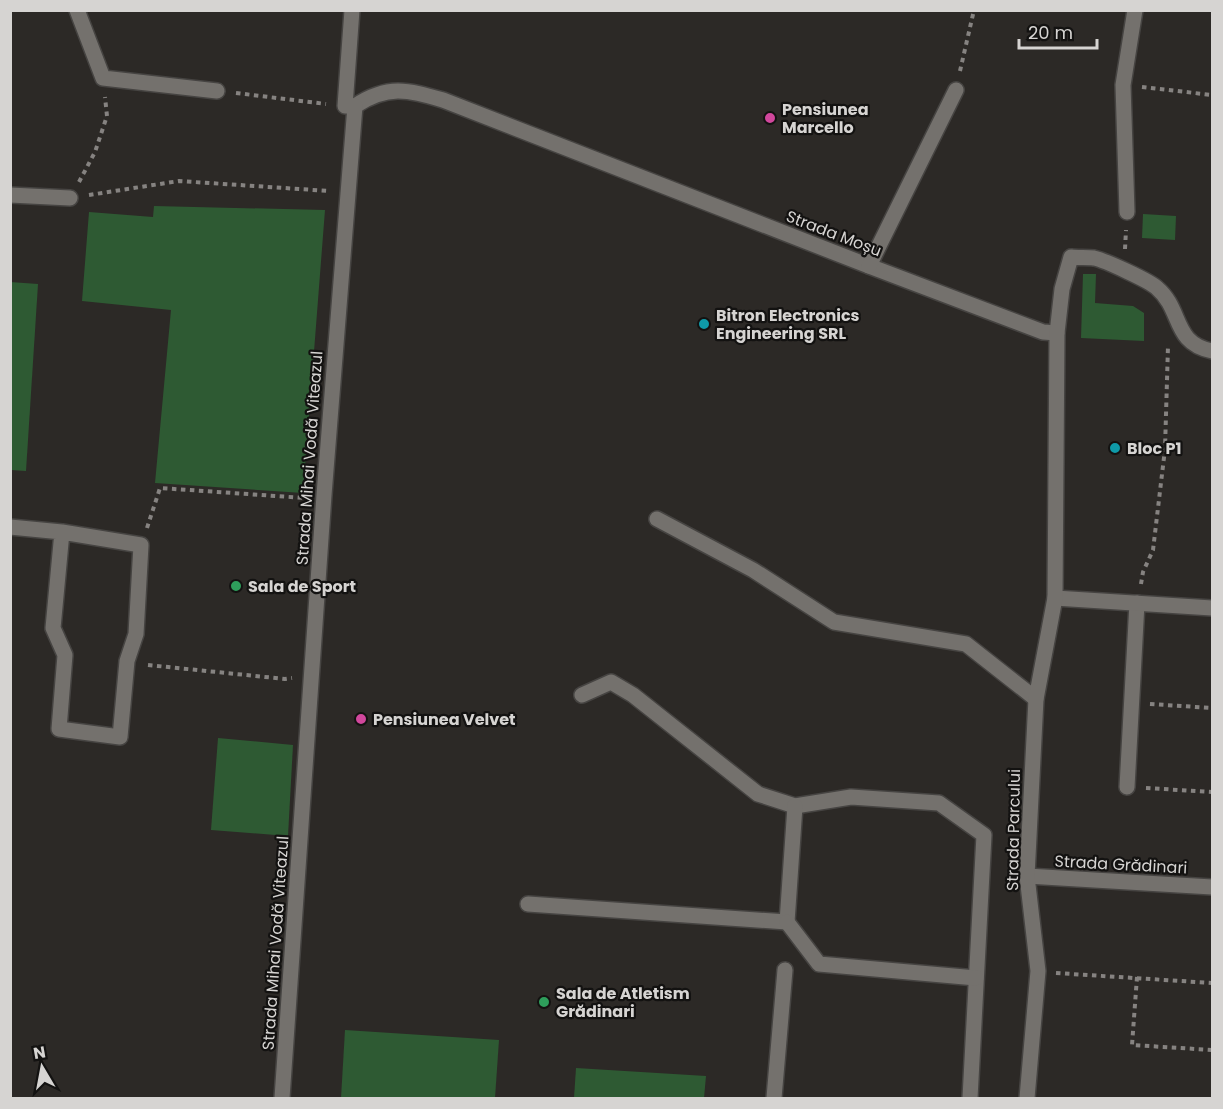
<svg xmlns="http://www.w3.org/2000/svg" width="1223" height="1109" viewBox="0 0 1223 1109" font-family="Poppins,sans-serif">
<rect width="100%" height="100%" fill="#2c2926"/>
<g fill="#2e5a33">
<polygon points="154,206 325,210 303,493 155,483 171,310 82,301 89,212 153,217"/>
<polygon points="1143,214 1176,216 1175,240 1142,238"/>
<polygon points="1083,274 1096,274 1095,303 1133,306 1144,313 1144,341 1081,338"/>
<polygon points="10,282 38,284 26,471 11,470"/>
<polygon points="218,738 293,745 288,836 211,830"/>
<polygon points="345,1030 499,1040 495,1098 341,1098"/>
<polygon points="576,1068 706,1076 704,1098 574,1098"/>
</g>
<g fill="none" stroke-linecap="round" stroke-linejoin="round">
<defs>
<g id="service">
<polyline points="77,10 103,78 217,91"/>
<polyline points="10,195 70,198"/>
<polyline points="657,519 753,570 834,622 966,644 1036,699"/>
<polyline points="10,527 62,532 141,545 136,634 127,661 120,737 59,729 65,655 53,628 62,532"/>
<polyline points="582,695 611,682 633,695 758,794 795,806 851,797 939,803 984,835 970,1098"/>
<polyline points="1127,787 1137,603"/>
<polyline points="528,904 787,922 795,806"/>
<polyline points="787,922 819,964 976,978"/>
<polyline points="774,1098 785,970"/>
</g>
<g id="minor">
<path d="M355,106C388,84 408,90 443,100L869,266L1043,332L1057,333"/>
<polyline points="1127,212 1123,85 1135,10"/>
<polyline points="869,266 956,90"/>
<polyline points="1055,598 1212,608"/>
<polyline points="1027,876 1212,887"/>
<polyline points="282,1098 324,495 355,106 345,106 352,10"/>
<path d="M1027,1098L1038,971L1027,876L1036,699L1055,598L1057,333L1062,289L1071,257C1078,258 1087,257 1094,258C1104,260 1150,281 1157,288C1183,310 1172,343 1212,351"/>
</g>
</defs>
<use href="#service" stroke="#464442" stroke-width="18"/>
<use href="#minor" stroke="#464442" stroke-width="18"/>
<g stroke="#868381" stroke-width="4" stroke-dasharray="4.5 4.5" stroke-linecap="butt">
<polyline points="960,71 974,10"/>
<polyline points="1142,87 1212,95"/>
<polyline points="236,93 326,104"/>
<polyline points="79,182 95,152 107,116 105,97"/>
<polyline points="89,195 179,181 329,191"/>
<polyline points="1125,249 1126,230"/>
<polyline points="147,528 160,488 305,498"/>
<polyline points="1141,584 1143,572 1153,550 1165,449 1168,346"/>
<polyline points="148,665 285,679 292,678"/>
<polyline points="1150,704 1212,708"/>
<polyline points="1146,788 1212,792"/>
<polyline points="1056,973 1212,983"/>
<polyline points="1137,977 1132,1045 1212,1050"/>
</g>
<use href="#service" stroke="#74716d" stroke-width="15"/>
<use href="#minor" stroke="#74716d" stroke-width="15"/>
</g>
<g fill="#d1479c" stroke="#131211" stroke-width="2">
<circle cx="770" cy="118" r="6"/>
<circle cx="361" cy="719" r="6"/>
</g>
<g fill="#0f9aa8" stroke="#131211" stroke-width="2">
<circle cx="704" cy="324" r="6"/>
<circle cx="1115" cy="448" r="6"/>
</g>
<g fill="#2e9e5b" stroke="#131211" stroke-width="2">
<circle cx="236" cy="586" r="6"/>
<circle cx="544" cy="1002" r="6"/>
</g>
<g text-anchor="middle" stroke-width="4.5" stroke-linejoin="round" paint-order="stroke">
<g font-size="16" font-weight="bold" fill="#d6d4d2" stroke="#131211" text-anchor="start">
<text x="782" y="115">Pensiunea<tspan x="782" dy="18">Marcello</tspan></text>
<text x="716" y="321">Bitron Electronics<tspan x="716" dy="18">Engineering SRL</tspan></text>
<text x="1127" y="454">Bloc P1</text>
<text x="248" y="592">Sala de Sport</text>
<text x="373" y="725">Pensiunea Velvet</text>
<text x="556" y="999">Sala de Atletism<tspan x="556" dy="18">Grădinari</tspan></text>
</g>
<g font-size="16" fill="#d6d4d2" stroke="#131211">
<text transform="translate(834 233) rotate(21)" y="6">Strada Moșu</text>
<text transform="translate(309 458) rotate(-86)" y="6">Strada Mihai Vodă Viteazul</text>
<text transform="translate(1013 830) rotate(-89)" y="6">Strada Parcului</text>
<text transform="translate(1121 864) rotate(3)" y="6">Strada Grădinari</text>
<text transform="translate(275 943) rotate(-86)" y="6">Strada Mihai Vodă Viteazul</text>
</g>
</g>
<rect width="1223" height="1109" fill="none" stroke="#d6d4d2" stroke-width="24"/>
<g transform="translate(42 1067) rotate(350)" stroke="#131211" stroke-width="4.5" paint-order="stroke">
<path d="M0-4.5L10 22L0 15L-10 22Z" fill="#d6d4d2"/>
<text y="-9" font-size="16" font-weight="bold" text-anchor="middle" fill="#d6d4d2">N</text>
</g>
<path d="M1019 39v9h78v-9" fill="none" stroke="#d6d4d2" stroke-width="3"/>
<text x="1028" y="39" font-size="18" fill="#d6d4d2" stroke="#131211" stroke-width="4.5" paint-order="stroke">20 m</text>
</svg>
